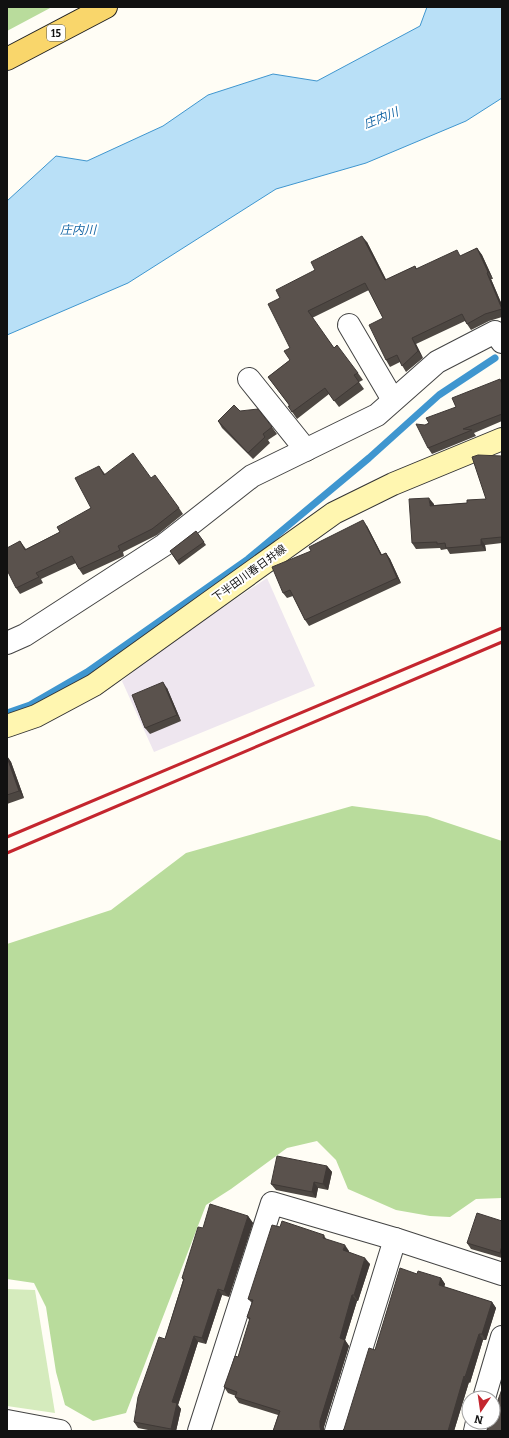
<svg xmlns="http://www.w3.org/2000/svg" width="509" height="1438" font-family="Bitter,'Noto Sans JP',serif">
  <rect width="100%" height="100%" fill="#fffdf5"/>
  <path fill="#eee6ef" d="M267,578L315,686L154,752L122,681L162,648Z"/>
  <path fill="#d5ebbd" d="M7,1289L35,1290L55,1413L7,1406Z"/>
  <g fill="#b9dc9c">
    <path d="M7,7H52L7,31Z"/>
    <path d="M352,806L427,816L502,841V1198L476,1199L450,1217L430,1216L396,1210L348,1189L336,1160L317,1141L287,1148L231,1189L206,1205L126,1413L93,1421L65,1405L56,1372L46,1307L34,1283L7,1279V944L111,910L186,853Z"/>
  </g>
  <path fill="#b9e0f7" stroke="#3f96cf" d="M427,7H502V98L466,121L366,163L276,189L128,283L7,335V201L56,156L87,161L163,126L208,95L273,74L317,81L420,26Z"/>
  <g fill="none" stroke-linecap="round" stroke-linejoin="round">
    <path stroke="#3f96cf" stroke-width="7" d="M7,713L30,705L87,672L248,559L369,458L439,395L495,358"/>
    <defs>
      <g id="minor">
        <path d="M349,325L393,400"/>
        <path d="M249,379L306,450"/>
        <path d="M7,643L25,635L164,545L252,476L377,415L437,362L495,332L502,342"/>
        <path d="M484,1398L502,1337"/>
        <path d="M7,1421L60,1431"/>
        <path d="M199,1431L272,1203L395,1239L502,1274"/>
        <path d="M336,1431L395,1239"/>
        <path d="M475,1431L477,1422"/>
      </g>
      <path id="secondary" d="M7,726L36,716L94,685L334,513L393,484L502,439"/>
      <path id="primary" d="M7,59L106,7"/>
    </defs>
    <use href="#minor" stroke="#444" stroke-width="24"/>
    <use href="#secondary" stroke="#333" stroke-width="24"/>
    <use href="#primary" stroke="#222" stroke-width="24"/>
    <use href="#minor" stroke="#fff" stroke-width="22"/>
    <use href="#secondary" stroke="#fff6b0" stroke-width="22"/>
    <use href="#primary" stroke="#f9d66b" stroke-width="22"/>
    <g stroke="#c4262e" stroke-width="3">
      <path d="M7,837L502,628"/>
      <path d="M7,853L502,642"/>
    </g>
  </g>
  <g fill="#4d4742">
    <path d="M367,242L386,280L415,266L417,269L461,256L477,248L482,255L493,279H491L502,305V317L489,321L471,330L465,321L416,344L423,358L406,372L400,362L390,367L386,360L383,318L369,290L312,318L334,348L358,373L363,380L359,382L364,389L339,407L329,394L297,419L288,406H290L268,377L290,360V348L280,298L315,270Z"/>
    <path d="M502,382V421L474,433L476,436L432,454L428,448L425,425L429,423L456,407Z"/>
    <path d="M240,411L272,427L277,434L268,440L270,443L253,459L222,428L218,421Z"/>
    <path d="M502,456V543L485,545L486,551L450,554L447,549L441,550L440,548L416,549L412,543L434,504V505L467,503L486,499Z"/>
    <path d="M99,466L105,474L151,478L179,508L183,514L157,535L123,552L124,556L122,557L83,575L79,569L76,563L41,579L43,583L20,594L16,588L20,541L26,549L60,532L91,508Z"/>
    <path d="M367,526L382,555L386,553L390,559L401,583L309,626L305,620L293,596L287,598L283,593L311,551Z"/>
    <path d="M196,531L206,545L179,565L170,551Z"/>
    <path d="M167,688L181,721L150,734L145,728Z"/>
    <path d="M7,756L11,762L24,798L7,804Z"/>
    <path d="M327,1166L332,1172L328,1190L318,1188L316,1198L276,1190L271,1184Z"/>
    <path d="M248,1216L253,1223L229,1297L222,1295L206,1344L198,1342L178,1405L181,1409L176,1431H153L138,1428L134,1422L165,1339L183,1280L182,1278L203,1228Z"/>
    <path d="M502,1221V1258L471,1249L467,1243Z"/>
    <path d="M280,1227L324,1235L326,1239L349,1251V1252L370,1264L358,1301H357L345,1340L349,1346L324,1427V1431H273L278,1415L239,1403L235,1397L236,1396L228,1393L224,1387L238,1357L250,1321L247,1317L252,1303L248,1299Z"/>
    <path d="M417,1274L441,1278L445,1284L444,1287L492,1302L496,1308L486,1340H483L470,1383L469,1382L454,1431H342L344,1429L375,1350Z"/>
  </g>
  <g fill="#3f3936">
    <path d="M362,236L367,242L390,287L385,280Z"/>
    <path d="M477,248L482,255L493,279L488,272Z"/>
    <path d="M487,273L491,279L502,305V309Z"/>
    <path d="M412,338L416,344L423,358L418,351Z"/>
    <path d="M429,498L434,504V512L430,506Z"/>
    <path d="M363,520L367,526L385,561L381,555Z"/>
    <path d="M481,539L485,545L486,551L481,545Z"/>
    <path d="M386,553L390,559L401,583L397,578Z"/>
    <path d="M163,682L167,688L181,721L177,715Z"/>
    <path d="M7,756L11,762L24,798L19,791Z"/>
    <path d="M327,1166L332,1172L328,1190L323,1184Z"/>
    <path d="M314,1182L318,1188L316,1198L312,1192Z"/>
    <path d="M248,1216L253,1223L229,1297L224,1291Z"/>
    <path d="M345,1245L349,1251L348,1256L343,1250Z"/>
    <path d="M502,1246V1255L500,1253Z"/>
    <path d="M365,1258L370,1264L358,1301L354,1295Z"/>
    <path d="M441,1278L445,1284L443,1291L439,1285Z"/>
    <path d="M218,1289L222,1295L206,1344L202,1338Z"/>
    <path d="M352,1295L357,1301L345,1340L349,1346L324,1427V1431H321L320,1427V1421L340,1338Z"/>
    <path d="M492,1302L496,1308L486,1340L482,1334Z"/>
    <path d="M479,1334L483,1340L470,1383L465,1377Z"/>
    <path d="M194,1336L198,1342L178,1405L181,1409L176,1431H172L171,1429L172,1402Z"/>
    <path d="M464,1376L469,1382L454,1431H448Z"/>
  </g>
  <g fill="#5a524d" stroke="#3f3936">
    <path d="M362,236L385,280L415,266L416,269L457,250L460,256L477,248L488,272L487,273L502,309L485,314L467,324L462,314L412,338L418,351L402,366L397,355L386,360L369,325L383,318L365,283L308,311L334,348L337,345L358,373L354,375L359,382L334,401L325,388L292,412L288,406H290L268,377L290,360L284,351L290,348L268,304L280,298L276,290L315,270L311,262Z"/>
    <path d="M500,379L502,384V414L463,429L472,430L428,448L416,424L425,425L429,423L426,418L456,407L452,398Z"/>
    <path d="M234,405L240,411L258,409L272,427L263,434L265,437L248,453L218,421Z"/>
    <path d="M133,453L151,478L155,475L179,508L152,529L118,546L120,550L118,551L79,569L72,556L36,573L39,577L16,588L7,570V548L20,541L25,550L60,532L57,527L91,508L75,478L99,466L104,475Z"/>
    <path d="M478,455L502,456V537L481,539V545L446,548L445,543L437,544V542L412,543L409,499L429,498L430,506L467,503V500L486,499L472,457Z"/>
    <path d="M363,520L381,555L386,553L397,578L305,620L290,590L283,593L272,567L311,551L309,547Z"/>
    <path d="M196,531L204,542L177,561L170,551Z"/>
    <path d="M163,682L177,715L145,728L132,695Z"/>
    <path d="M7,757L19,791L7,795Z"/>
    <path d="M277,1156L327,1166L323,1184L314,1182L312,1192L271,1184Z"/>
    <path d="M210,1204L248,1216L224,1291L218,1289L202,1338L194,1336L172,1402L177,1403L171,1429L134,1422L138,1397L159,1337L165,1339L184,1279L182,1278L198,1227L203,1228Z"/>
    <path d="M477,1213L502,1221V1246L500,1253L467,1243Z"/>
    <path d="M282,1221L324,1235L323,1238L345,1245L343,1250L365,1258L354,1295H352L340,1338L345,1340L320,1421V1427L321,1431H273L280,1411L235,1397L237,1392L224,1387L235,1356L238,1357L250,1318L247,1317L253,1300L248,1299L272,1225L280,1227Z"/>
    <path d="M400,1268L417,1274L418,1271L441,1278L439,1285L492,1302L482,1334H479L465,1377L464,1376L448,1431H342L344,1429L369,1348L375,1350Z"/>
    <path d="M502,1389V1431H487L490,1422H493V1414Z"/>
  </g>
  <g text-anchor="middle" stroke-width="4" stroke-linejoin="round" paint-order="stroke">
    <rect fill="#fff" stroke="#585858" stroke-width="1" x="47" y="25" width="18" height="16" rx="3"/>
    <g font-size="10" font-weight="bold" fill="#111">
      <text x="56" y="37">15</text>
    </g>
    <g font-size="11" fill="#111" stroke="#fff">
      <text transform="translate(249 573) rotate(-36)" y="4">下半田川春日井線</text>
    </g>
    <g font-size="12" font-style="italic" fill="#1768a6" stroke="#fff">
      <text transform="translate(381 118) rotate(-22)" y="4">庄内川</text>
      <text x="78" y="234">庄内川</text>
    </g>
  </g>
  <rect width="509" height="1438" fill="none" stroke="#111111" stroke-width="16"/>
  <g transform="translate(481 1410) rotate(193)"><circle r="19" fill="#ffffff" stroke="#a0a0a0"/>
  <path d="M0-3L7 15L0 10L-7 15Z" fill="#c4262e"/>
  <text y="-6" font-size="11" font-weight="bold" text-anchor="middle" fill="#111111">N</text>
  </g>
</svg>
